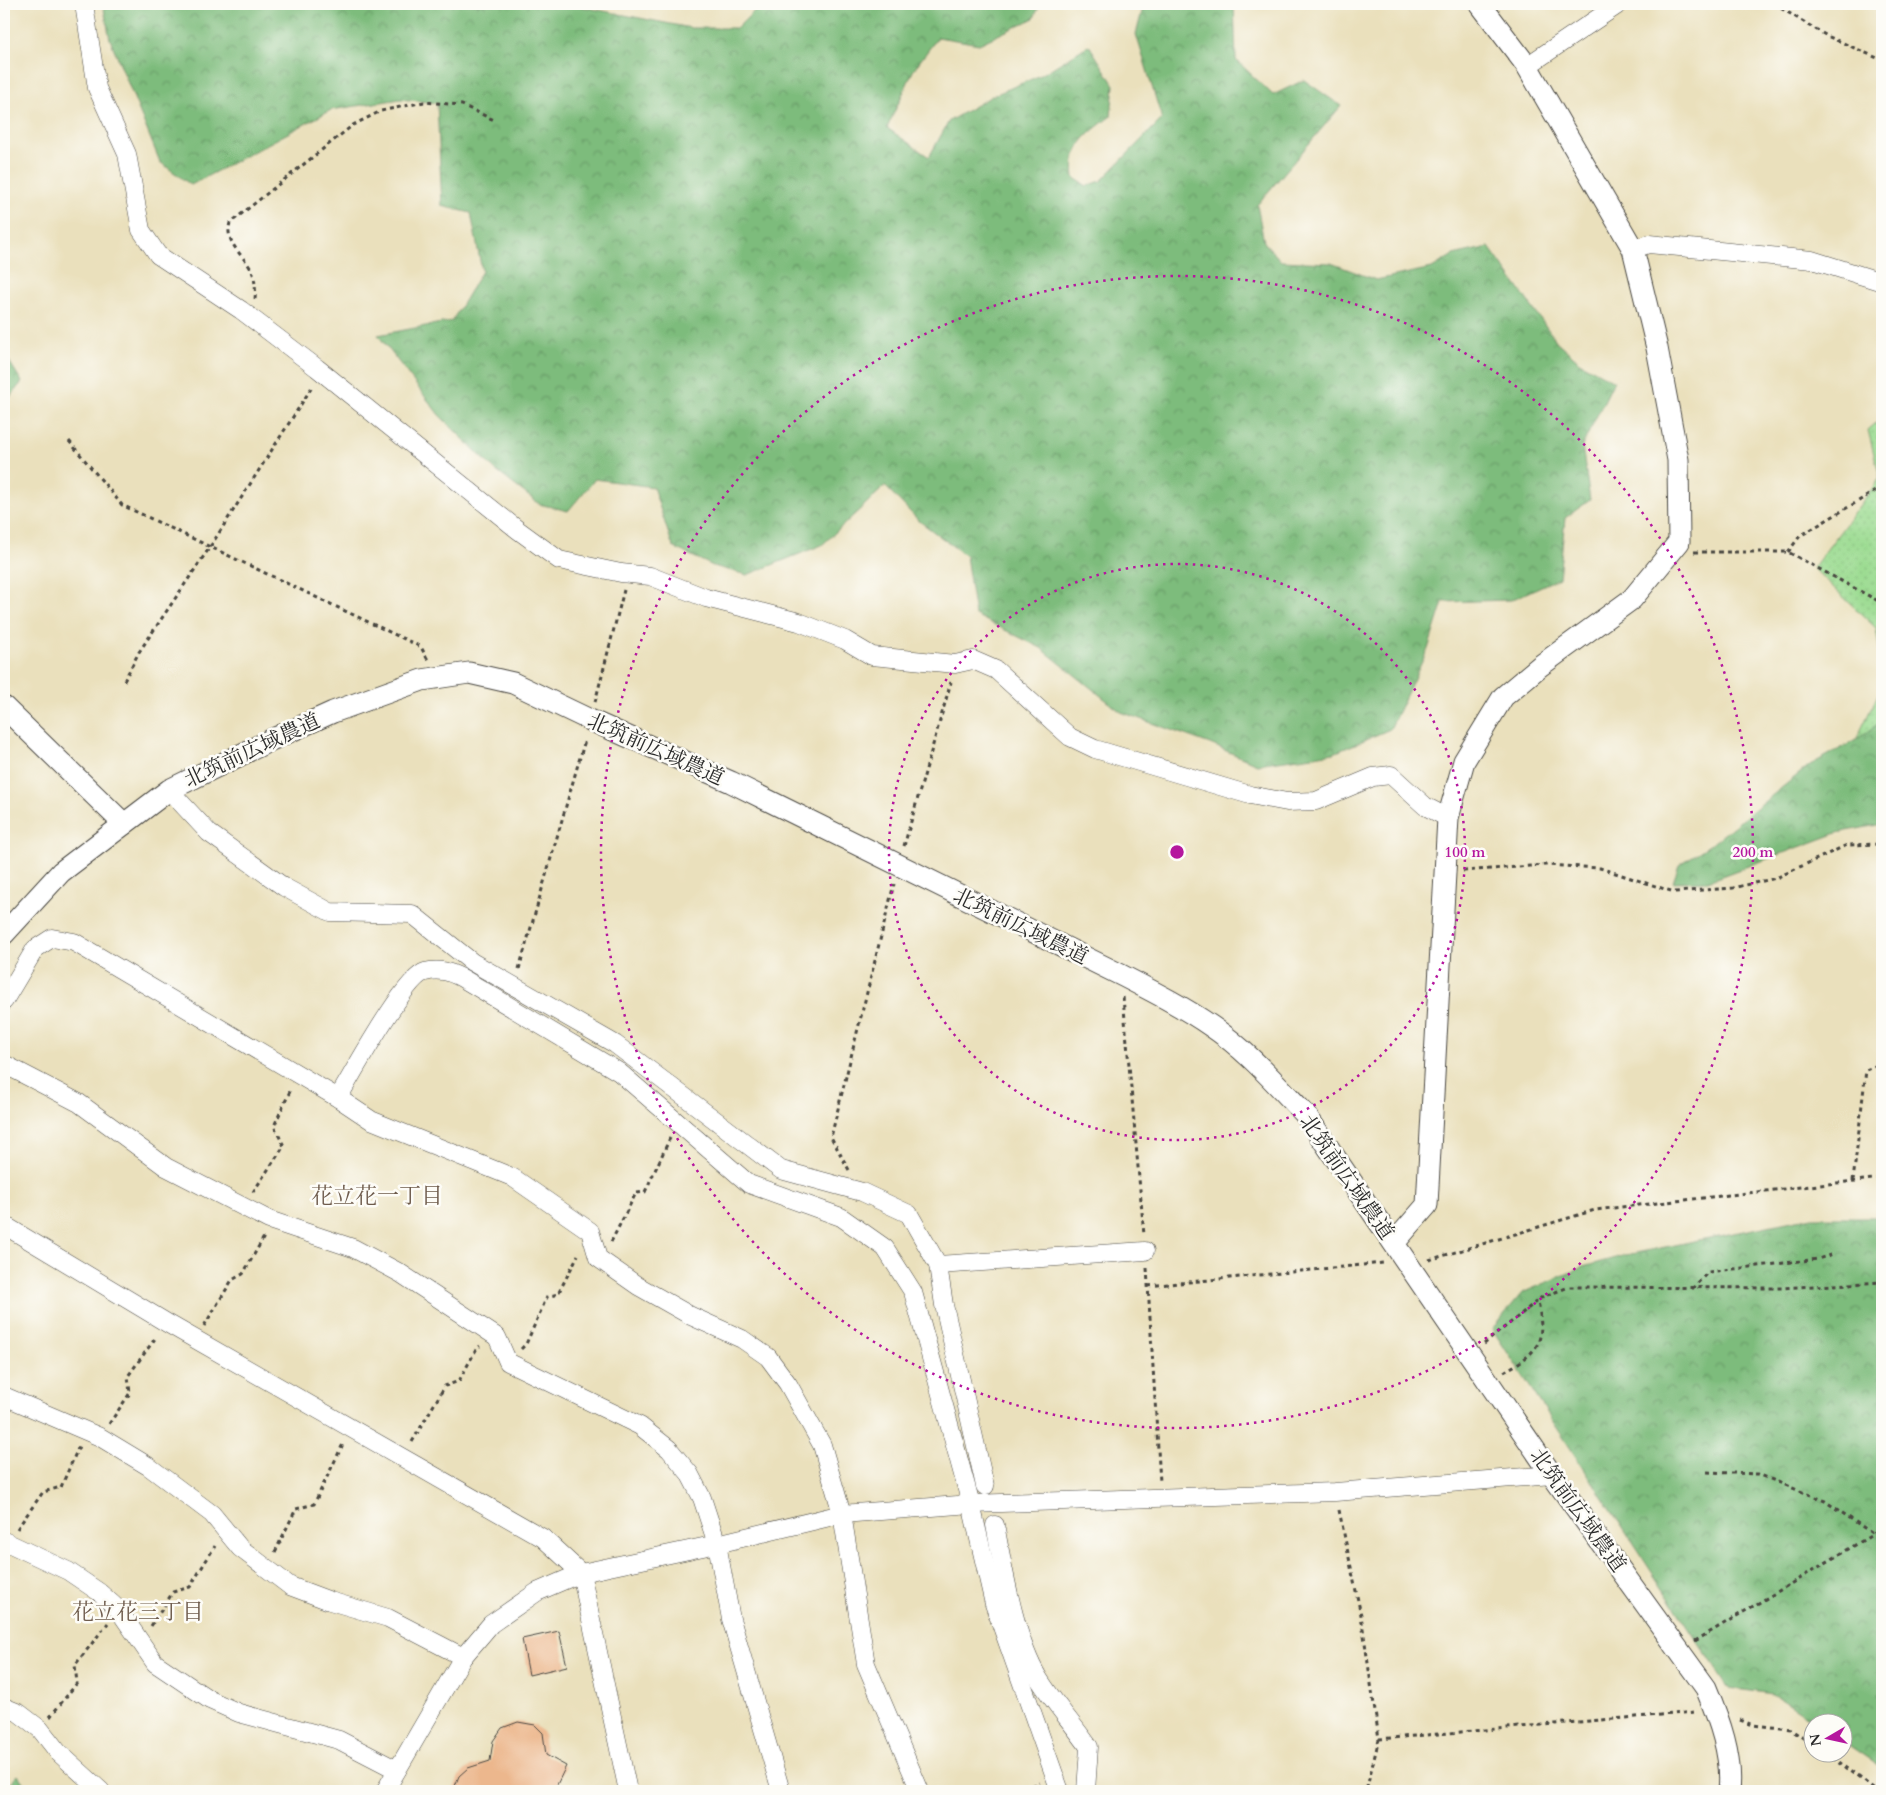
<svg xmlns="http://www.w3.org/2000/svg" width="1886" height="1795" font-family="Cardo,'Noto Serif JP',serif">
  <defs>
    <pattern id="grass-dots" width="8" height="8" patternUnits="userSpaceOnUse" patternTransform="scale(1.25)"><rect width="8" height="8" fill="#9cdc92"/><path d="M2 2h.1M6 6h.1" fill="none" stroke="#87bd7e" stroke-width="1.8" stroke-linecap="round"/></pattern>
    <pattern id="forest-crowns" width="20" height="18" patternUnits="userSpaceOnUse" patternTransform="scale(1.25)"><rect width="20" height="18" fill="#7dbc7c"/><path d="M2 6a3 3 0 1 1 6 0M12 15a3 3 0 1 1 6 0" fill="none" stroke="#679966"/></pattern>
  </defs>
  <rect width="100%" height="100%" fill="#fdfcf7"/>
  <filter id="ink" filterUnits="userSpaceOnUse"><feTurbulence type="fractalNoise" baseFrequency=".02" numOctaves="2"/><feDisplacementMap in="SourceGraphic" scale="10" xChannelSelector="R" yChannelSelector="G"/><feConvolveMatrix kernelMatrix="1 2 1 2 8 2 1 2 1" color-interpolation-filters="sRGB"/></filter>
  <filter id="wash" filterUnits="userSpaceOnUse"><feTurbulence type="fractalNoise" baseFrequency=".0096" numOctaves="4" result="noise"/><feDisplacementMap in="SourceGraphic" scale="20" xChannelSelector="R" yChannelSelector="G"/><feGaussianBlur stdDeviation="1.12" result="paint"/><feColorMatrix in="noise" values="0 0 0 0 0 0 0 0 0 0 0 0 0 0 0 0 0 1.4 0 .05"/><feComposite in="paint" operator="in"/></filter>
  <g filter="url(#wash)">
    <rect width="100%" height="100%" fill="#eae0bc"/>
    <g fill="url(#grass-dots)" stroke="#64845e">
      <path d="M1882,418V668L1876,628L1813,568L1880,478L1868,430Z"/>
      <path d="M1882,686V721L1856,740Z"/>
    </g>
    <g fill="url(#forest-crowns)" stroke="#547454">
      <path d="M103,4H293L401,7L405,4H568L691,28H737L761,4H1040L1034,18L979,44L938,37L914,69L887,128L929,157L949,121L992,96L1041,75L1089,45L1114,85L1111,116C1087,135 1070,144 1074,178L1087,186L1101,181L1162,119L1136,34L1144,4H1234L1236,60L1273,95L1304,80L1341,106L1257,205L1264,242L1281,261L1331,263L1376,280L1432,268L1453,255L1489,247L1557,342L1581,363L1614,381L1582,446L1590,500L1565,518L1559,578L1511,600L1443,602L1428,649L1390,729L1334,753L1257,764L1210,744L1121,712L1041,648L975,615L966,556L918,520L885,486L822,545L747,575L713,566L673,547L653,487L595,479L568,511L539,504L495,470L439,415L378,335L452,321L482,271L471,213L442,206L437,103L400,99L331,110L191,185L160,162L110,39Z"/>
      <path d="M4,353L22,382L4,404Z"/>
      <path d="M1882,721V824L1837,833L1708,881L1673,882L1679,865L1714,842L1810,765L1856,740Z"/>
      <path d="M1812,1217H1882V1768L1844,1742V1722H1816L1773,1694L1728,1688L1492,1329L1522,1293L1583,1267L1626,1255Z"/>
      <path d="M18,1775L29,1791H4V1790Z"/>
    </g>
    <g id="blocks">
      <g fill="#ecb78d">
        <path d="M559,1631L567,1666L529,1675L522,1639Z"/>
        <path d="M518,1722L535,1725L543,1733L546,1755L566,1766L554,1791H453L459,1776L468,1768L490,1761L493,1741L502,1728Z"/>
      </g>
    </g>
  </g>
  <g filter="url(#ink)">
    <use href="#blocks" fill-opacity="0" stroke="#484641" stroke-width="1"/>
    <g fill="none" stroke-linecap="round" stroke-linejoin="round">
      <defs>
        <g id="minor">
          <path d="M84,4L97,88L127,154L141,230L158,255L241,310L317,368L518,530L559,560L621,573L650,576L706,598L799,622L845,640L872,656L955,664L973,660L996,670L1070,737L1095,749L1250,795L1287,802L1316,801L1373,777L1391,775L1425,806L1448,818"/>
          <path d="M1527,66L1619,4"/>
          <path d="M1633,249L1649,244L1812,260L1882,282"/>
          <path d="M169,790L209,833L284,887L330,912L412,914L472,962L615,1044L781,1170L862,1192L909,1214L938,1265L944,1305L985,1486"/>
          <path d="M4,1001L35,949L52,938L74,942L338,1098L371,1120L512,1177L590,1231L598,1258L638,1286L691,1316L742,1339L768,1357L788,1384L822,1445L842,1514L866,1664L920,1791"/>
          <path d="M4,1064L79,1103L166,1167L269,1220L353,1248L400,1273L497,1337L508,1362L640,1426L669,1449L689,1473L702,1498L717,1544L731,1619L781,1791"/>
          <path d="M338,1098C352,1075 405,977 425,972C439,968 450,972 462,978L619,1072L749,1184L841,1217L885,1248L913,1292L971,1504L994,1604L1060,1791"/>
          <path d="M4,1225L167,1323L543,1538L581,1573L628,1791"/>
          <path d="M938,1265L1145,1251"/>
          <path d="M4,1396L100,1437L148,1466L212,1514L240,1548L290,1586L330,1601L388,1618L463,1657"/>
          <path d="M995,1525C1004,1571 1015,1640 1039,1679C1054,1703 1073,1724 1089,1747L1086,1791"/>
          <path d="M4,1541L68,1571L99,1592L118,1609L155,1663L210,1700L239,1713L339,1740L397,1770"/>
          <path d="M4,1707L19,1713L40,1729L58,1752L101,1791"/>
          <path d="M385,1791L463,1657L491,1624L537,1592L581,1573L717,1544L842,1514L971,1504L1335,1492L1552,1475"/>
        </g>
        <g id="tertiary">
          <path d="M4,707L124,824"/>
          <path d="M4,934L61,872L169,790L271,740L333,712L422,680L469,673L513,683L590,720L731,782L1121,975C1152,991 1182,1006 1211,1026C1247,1050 1276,1084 1306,1115L1552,1475L1706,1688C1719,1719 1733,1757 1729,1791"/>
          <path d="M1394,1243L1427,1205L1448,818L1464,761L1503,697L1540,666L1632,599L1679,542L1678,460L1657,348L1633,249L1527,66L1480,4"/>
        </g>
      </defs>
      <use href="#minor" stroke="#484641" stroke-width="19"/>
      <use href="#tertiary" stroke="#484641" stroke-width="23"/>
      <g stroke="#484641" stroke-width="3" stroke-dasharray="4 4" stroke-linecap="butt">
        <path d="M1774,4L1827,36L1882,60"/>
        <path d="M255,299C256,291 255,278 252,271C244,255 224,243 230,223L353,125L381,111L424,102L462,105L494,120"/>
        <path d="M69,441L122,505L421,647L428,660"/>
        <path d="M1694,552H1788L1882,603"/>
        <path d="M1788,552L1800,536L1882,487"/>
        <path d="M124,681L139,652L210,547L312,387"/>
        <path d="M595,702L624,590"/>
        <path d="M904,846L951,682"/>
        <path d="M1463,871L1545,865L1600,868L1674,892L1733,888L1776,878L1847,845L1882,844"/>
        <path d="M519,969L585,740"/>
        <path d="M1123,997L1144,1235"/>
        <path d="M849,1170L831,1137L894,884"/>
        <path d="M1853,1181L1866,1070L1882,1063"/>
        <path d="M253,1192L284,1146L274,1126L291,1089"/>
        <path d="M611,1242L636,1193L645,1192L670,1138"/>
        <path d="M1429,1260L1595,1210L1882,1178"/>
        <path d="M1147,1268L1160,1482"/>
        <path d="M1148,1286L1383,1263"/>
        <path d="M1692,1289L1708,1272L1818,1259L1833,1254"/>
        <path d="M204,1326L232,1280L243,1274L264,1237"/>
        <path d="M1484,1344L1542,1297L1569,1287L1782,1288L1882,1282"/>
        <path d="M521,1349L526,1344L547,1297L558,1294L578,1255"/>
        <path d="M1504,1372C1541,1350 1545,1343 1538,1301"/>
        <path d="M109,1424L130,1393L128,1376L157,1336"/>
        <path d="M412,1442L445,1386L459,1381L477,1348L480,1346"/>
        <path d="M1707,1472L1758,1474L1825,1501L1873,1534"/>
        <path d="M1339,1510L1361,1615L1379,1739L1366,1791"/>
        <path d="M17,1529L43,1492L61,1487L79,1446"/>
        <path d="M275,1552L296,1509L314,1504L343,1444"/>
        <path d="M151,1626L173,1592L190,1587L215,1546"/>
        <path d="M1695,1641L1882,1529"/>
        <path d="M50,1717L77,1683L75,1665L108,1623"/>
        <path d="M1740,1720L1753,1725L1791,1729L1814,1744"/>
        <path d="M1379,1739L1695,1712"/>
        <path d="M1826,1752L1877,1791"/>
        <path d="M696,1791L704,1789L706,1791"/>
        <path d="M753,1791L762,1790"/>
        <path d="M1017,1791L1040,1783"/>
      </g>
      <use href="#minor" stroke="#fff" stroke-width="18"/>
      <use href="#tertiary" stroke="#fff" stroke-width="21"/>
    </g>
  </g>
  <g fill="none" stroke="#b5179e" stroke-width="2.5" stroke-dasharray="2.5 5">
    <circle cx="1177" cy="852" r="288"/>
    <circle cx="1177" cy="852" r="576"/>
  </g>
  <g text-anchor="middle" stroke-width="5" stroke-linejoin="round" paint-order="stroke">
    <g font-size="21" fill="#2b2b2b" stroke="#fdfcf7">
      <text transform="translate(656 749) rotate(24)" y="7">北筑前広域農道</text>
      <text transform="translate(252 750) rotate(-25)" y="7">北筑前広域農道</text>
      <text transform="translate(1021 926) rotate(26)" y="7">北筑前広域農道</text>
      <text transform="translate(1347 1177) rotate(55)" y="7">北筑前広域農道</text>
      <text transform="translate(1578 1510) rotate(54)" y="7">北筑前広域農道</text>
    </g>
    <g font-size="22" fill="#6f5c4d" stroke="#fdfcf7">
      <text x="377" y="1203">花立花一丁目</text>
      <text x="138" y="1619">花立花三丁目</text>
    </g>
  </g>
  <circle cx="1177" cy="852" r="8" fill="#b5179e" stroke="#fdfcf7" stroke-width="2.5"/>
  <g font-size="15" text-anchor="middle" font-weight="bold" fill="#b5179e" stroke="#fdfcf7" stroke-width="5" stroke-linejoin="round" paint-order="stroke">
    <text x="1465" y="857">100 m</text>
    <text x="1753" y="857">200 m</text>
  </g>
  <rect width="1886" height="1795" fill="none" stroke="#fdfcf7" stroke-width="20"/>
  <g transform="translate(1828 1738) rotate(261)"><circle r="24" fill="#fdfcf7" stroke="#a9a8a5"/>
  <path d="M0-4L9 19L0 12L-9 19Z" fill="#b5179e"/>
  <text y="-8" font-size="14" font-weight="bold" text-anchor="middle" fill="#2b2b2b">N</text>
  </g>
</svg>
